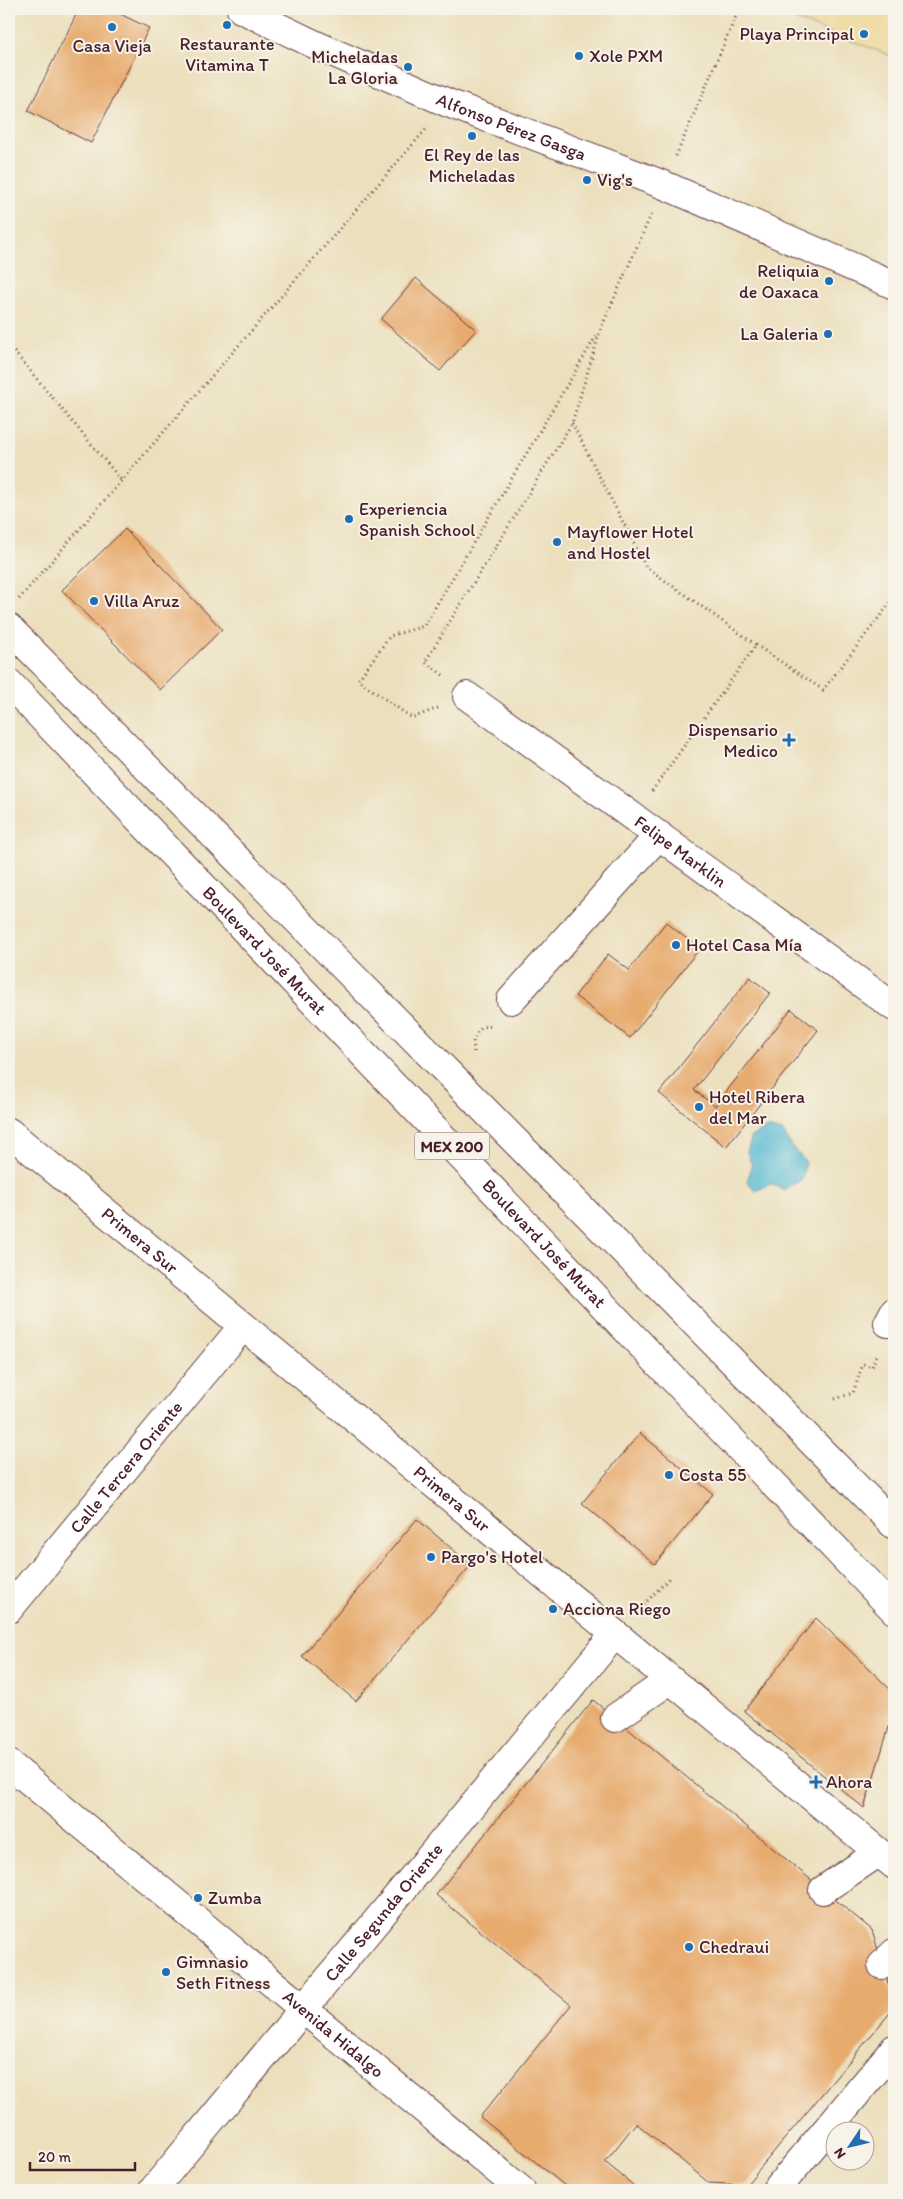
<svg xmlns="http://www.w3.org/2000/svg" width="903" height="2199" font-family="Itim,sans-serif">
  <rect width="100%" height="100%" fill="#f7f3e8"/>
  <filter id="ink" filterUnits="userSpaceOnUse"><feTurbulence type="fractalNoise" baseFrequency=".02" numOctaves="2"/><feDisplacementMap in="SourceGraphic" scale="10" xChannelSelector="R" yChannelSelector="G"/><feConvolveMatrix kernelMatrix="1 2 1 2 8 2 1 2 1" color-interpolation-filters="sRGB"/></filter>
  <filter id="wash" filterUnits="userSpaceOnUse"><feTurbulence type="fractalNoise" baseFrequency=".0096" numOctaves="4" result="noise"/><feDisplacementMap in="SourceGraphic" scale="20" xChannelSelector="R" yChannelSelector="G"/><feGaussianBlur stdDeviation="1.12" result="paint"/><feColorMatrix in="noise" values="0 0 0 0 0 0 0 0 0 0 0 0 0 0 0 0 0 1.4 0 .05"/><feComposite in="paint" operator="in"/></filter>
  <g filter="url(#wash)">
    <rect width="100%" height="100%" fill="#ebdfbc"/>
    <path fill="#eeda9e" stroke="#9c7c64" d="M772,9H894V57L772,11Z"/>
    <path fill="#54b9d3" stroke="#4f6c7f" d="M767,1128L783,1132L792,1147L806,1162L802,1179L786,1190L770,1184L756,1191L747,1181L752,1166L747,1152L752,1136Z"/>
    <g id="blocks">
      <g fill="#e7ab6e">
        <path d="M79,9H110L149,28L91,143L28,111Z"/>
        <path d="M416,278L476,330L440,371L381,319Z"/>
        <path d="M125,529L222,629L160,690L62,590Z"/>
        <path d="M666,922L699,949L630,1038L575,996L608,954L629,970Z"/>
        <path d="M750,977L770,993L694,1090L715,1106L791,1009L818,1030L726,1147L659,1093Z"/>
        <path d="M640,1433L713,1494L655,1564L582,1503Z"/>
        <path d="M417,1519L471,1565L356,1701L302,1656Z"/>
        <path d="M816,1618L894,1693V1711L864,1808L744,1711Z"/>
        <path d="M593,1700L872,1930L894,2003V2008L746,2185L709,2183L636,2123L605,2162L639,2190H570L480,2117L571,2005L436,1895Z"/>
      </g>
    </g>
  </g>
  <g filter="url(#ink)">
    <use href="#blocks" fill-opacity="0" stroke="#623c41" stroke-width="1"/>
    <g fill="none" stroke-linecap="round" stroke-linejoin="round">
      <defs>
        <g id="minor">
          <path id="s1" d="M241,9L316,45L448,103L664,185L894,285"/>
          <path id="s2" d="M467,696L894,1007"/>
          <path d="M511,1000L659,835"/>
          <path id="s3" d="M9,1132L894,1865"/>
          <path d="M888,1323L894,1312"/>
          <path id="s4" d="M9,1609L243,1326"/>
          <path d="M615,1718L670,1680"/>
          <path id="s5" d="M9,1764L521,2190"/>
          <path d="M823,1890L878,1853"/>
          <path d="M882,1965L894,1953"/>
          <path id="s6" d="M153,2190L615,1634"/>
          <path d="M776,2190L894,2049"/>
        </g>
        <g id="highway">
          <path d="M9,628L894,1525"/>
          <path id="s7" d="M9,683L894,1610"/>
        </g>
      </defs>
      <use href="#minor" stroke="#623c41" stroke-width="30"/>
      <use href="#highway" stroke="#623c41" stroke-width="30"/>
      <g stroke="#623c41" stroke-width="3" stroke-dasharray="1 4" stroke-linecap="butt">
        <path d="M676,156L739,9"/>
        <path d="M11,348L122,481"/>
        <path d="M572,423L646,567L756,645L652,791"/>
        <path d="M19,599L427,128"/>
        <path d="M756,645L823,690L894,598"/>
        <path d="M443,675L425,662L572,423L601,328L651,215"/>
        <path d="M438,708L412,718L358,680L390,636L424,626L598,333"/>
        <path d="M474,1052L473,1039L482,1027L493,1026"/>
        <path d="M835,1399L853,1393L863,1364L872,1367L877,1352"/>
        <path d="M637,1612L671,1576"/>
      </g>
      <use href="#minor" stroke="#fff" stroke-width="28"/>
      <use href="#highway" stroke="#fff" stroke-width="28"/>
    </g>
  </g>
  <g fill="#1f6fb2" stroke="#f7f3e8" stroke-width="2">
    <circle cx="227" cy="25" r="5"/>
    <circle cx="112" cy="27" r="5"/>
    <circle cx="864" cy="34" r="5"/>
    <circle cx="579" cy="56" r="5"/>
    <circle cx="408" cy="67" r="5"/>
    <circle cx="472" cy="136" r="5"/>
    <circle cx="587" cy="180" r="5"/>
    <circle cx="829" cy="281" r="5"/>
    <circle cx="828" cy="334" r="5"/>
    <circle cx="349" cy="519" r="5"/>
    <circle cx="557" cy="542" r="5"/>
    <circle cx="94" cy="601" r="5"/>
    <path d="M786.5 732.5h5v5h5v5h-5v5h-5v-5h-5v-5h5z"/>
    <circle cx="676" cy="945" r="5"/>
    <circle cx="699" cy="1107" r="5"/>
    <circle cx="669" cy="1475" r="5"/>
    <circle cx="431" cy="1557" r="5"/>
    <circle cx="553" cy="1609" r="5"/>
    <path d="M813.5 1774.5h5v5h5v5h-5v5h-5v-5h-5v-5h5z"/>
    <circle cx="198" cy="1898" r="5"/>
    <circle cx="689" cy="1947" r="5"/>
    <circle cx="166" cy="1972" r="5"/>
  </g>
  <g text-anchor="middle" stroke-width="4" stroke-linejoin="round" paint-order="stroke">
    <rect fill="#f7f3e8" stroke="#7e5f64" stroke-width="1" x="414.5" y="1132.5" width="75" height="27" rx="4"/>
    <g font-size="16" font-weight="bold" fill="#4a1f2b">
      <text x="452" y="1152">MEX 200</text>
    </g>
    <g font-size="18" fill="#4a1f2b" stroke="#f7f3e8" text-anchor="start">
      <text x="854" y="40" text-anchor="end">Playa Principal</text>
      <text x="227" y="50" text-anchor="middle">Restaurante<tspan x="227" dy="21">Vitamina T</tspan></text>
      <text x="112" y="52" text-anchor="middle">Casa Vieja</text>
      <text x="589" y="62">Xole PXM</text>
      <text x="398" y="63" text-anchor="end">Micheladas<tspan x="398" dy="21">La Gloria</tspan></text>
      <text x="472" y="161" text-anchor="middle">El Rey de las<tspan x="472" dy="21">Micheladas</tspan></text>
      <text x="597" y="186">Vig's</text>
      <text x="819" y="277" text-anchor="end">Reliquia<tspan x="819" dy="21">de Oaxaca</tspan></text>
      <text x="818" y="340" text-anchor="end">La Galeria</text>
      <text x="359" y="515">Experiencia<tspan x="359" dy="21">Spanish School</tspan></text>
      <text x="567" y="538">Mayflower Hotel<tspan x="567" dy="21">and Hostel</tspan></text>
      <text x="104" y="607">Villa Aruz</text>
      <text x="778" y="736" text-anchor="end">Dispensario<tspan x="778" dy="21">Medico</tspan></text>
      <text x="686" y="951">Hotel Casa Mía</text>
      <text x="709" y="1103">Hotel Ribera<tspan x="709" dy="21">del Mar</tspan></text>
      <text x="679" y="1481">Costa 55</text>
      <text x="441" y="1563">Pargo's Hotel</text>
      <text x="563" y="1615">Acciona Riego</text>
      <text x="826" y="1788">Ahora</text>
      <text x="208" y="1904">Zumba</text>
      <text x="699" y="1953">Chedraui</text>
      <text x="176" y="1968">Gimnasio<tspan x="176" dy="21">Seth Fitness</tspan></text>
    </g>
    <g font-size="18" fill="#4a1f2b" stroke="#f7f3e8">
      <text dy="6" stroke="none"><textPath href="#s1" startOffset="295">Alfonso Pérez Gasga</textPath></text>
      <text dy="6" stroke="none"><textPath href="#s2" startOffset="264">Felipe Marklin</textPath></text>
      <text dy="6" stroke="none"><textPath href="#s7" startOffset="370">Boulevard José Murat</textPath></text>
      <text dy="6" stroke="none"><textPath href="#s3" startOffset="170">Primera Sur</textPath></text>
      <text dy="6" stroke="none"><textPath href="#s7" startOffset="775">Boulevard José Murat</textPath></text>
      <text dy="6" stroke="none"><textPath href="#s4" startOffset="184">Calle Tercera Oriente</textPath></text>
      <text dy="6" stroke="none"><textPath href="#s3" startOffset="575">Primera Sur</textPath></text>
      <text dy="6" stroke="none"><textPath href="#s6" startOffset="361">Calle Segunda Oriente</textPath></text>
      <text dy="6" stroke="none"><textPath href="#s5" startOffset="422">Avenida Hidalgo</textPath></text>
    </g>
  </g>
  <rect width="903" height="2199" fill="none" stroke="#f7f3e8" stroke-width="30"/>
  <g transform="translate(850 2146) rotate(235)"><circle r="24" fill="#f7f3e8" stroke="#b29e9c"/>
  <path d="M0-4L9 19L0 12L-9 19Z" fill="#1f6fb2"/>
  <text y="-8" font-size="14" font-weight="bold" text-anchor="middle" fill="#4a1f2b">N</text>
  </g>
  <path d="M30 2162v8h105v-8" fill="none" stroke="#4a1f2b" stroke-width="2.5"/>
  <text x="38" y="2162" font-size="15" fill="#4a1f2b" stroke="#f7f3e8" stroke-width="4" paint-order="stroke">20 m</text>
</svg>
